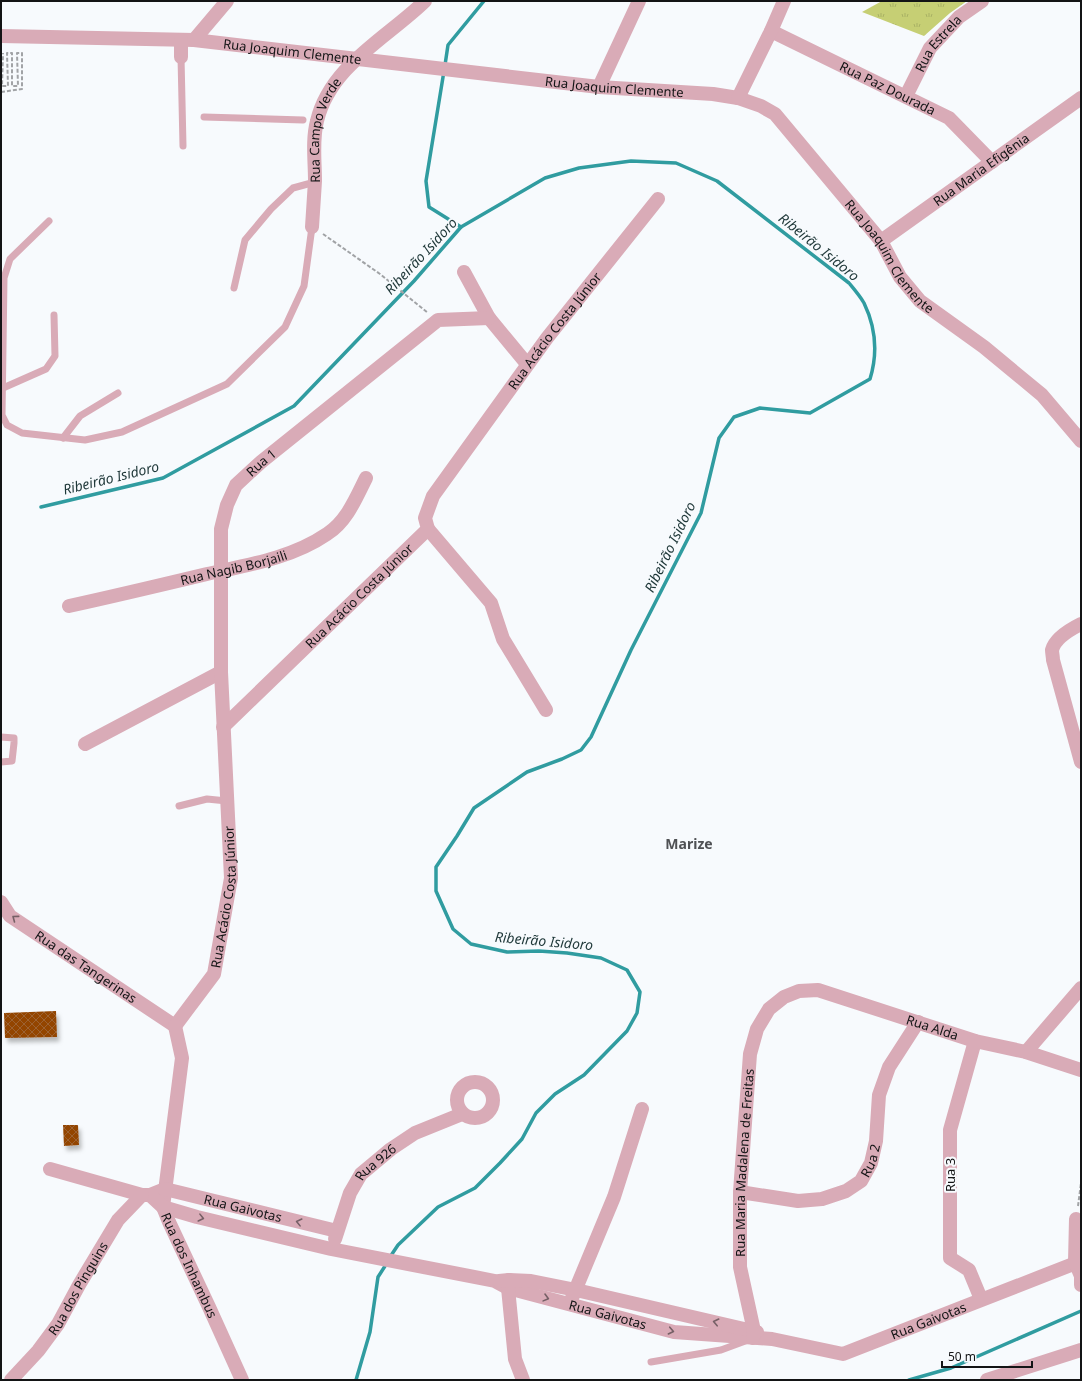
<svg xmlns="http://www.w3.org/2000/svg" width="1082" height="1381" font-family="'Noto Sans',sans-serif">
  <defs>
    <pattern id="grass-tufts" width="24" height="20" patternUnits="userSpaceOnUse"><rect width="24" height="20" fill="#c6cf74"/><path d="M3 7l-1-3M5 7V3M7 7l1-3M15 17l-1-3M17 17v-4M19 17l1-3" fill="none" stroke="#a9b164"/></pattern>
    <pattern id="building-cross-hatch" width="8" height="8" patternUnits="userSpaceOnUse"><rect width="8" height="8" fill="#934504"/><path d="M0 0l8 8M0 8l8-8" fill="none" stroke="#9c6231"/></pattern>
    <filter id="shadow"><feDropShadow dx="2.5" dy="4.5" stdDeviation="2" flood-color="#0004"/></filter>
  </defs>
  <rect width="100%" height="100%" fill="#f7fafd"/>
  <path fill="url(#grass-tufts)" d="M882,1H967L950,13L924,36L862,12Z"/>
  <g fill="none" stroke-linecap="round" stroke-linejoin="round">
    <g stroke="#309ca0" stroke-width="3.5">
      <path d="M445,65L448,45L484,1"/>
      <path d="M444,71L426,181L429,207L461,227"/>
      <path d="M41,507L163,478L294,406L414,281L461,227L545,178L579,168L631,161L676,163L717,181L849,283C854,289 860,296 864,303C876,328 878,353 870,379L810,413L760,408L734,417L719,438L701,513L631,650L591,737L581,750L562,759L527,772L474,808L457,836L436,867V891L453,929L471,944L507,952L539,951L567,953L601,958L627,970L640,992L637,1013L627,1031L584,1075L555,1094L536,1113L522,1139L500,1163L475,1188L438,1207L398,1245L390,1257"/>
      <path d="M356,1380L370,1332L378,1277L387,1263"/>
      <path d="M909,1380L951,1368L1081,1311"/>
    </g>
  </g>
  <g fill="url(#building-cross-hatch)" filter="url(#shadow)">
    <path d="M56,1011L57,1037L5,1038L4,1013Z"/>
    <path d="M63,1125H78L79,1145L64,1146Z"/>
  </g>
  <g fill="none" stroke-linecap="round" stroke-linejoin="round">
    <g stroke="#a1a3a6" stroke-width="2" stroke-dasharray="4 2" stroke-linecap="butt">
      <path d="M1,92L22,89V53H17L18,86H12V53H7L8,86H2L3,53"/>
      <path d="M323,234L380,274L428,313"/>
      <path d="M1078,1206L1081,1183"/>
    </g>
    <g stroke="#d9abb7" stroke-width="7">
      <path d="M181,57L183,146"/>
      <path d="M204,117L303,120"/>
      <path d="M49,221L10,259L4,278L2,415L7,425L22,433L85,440L122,432L227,384L285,327L304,286L312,227"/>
      <path d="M234,288L245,240L271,209L293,188L315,182"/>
      <path d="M3,388L46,369L55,356L54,315"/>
      <path d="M63,438L80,416L118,393"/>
      <path d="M1,737L14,738V743L12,761L1,762"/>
      <path d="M179,806L207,799L227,801"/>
      <path d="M651,1362L721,1350L748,1340"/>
    </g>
    <g stroke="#d9abb7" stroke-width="14">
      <path id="s1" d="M771,31L949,118L992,162"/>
      <path id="s2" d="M1,36L194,40L599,87L713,94L738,98L761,106L775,114L881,241L900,277L920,301L984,347L1042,395L1081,441"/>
      <path d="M181,40V57"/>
      <path d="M194,40L227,1"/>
      <path d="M599,87L639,1"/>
      <path id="s3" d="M906,96L930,48L959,17L982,1"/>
      <path d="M738,98L771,31L784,1"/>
      <path id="s4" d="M312,227C313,212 314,196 315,181C315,161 312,140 317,121C330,66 387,38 425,1"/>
      <path id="s5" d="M881,241L1081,98"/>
      <path d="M464,272L489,318L527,364"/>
      <path d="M428,529L491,603L503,639L546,710"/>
      <path id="s6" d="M69,606C115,596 161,585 207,574C248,565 292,558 327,534C347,521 356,498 366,478"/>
      <path d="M1081,624C1071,629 1055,638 1052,650C1052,653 1053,657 1053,660L1081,762"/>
      <path id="s7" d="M223,727L428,529L425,518L433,496L547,338L658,199"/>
      <path d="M85,744L221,672"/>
      <path id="s8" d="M1,902L10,916L175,1026"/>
      <path id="s9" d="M175,1026L214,974L231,878L221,672V529L227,505L236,485L261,462L438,320L489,318"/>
      <path id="s10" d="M175,1026L182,1058L163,1207L169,1222L209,1307L242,1380"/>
      <path d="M975,1041L950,1130V1258L969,1270L981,1299"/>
      <path d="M1026,1052L1081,988"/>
      <circle cx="475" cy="1100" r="18"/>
      <path id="s11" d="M50,1169L142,1195H150L165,1189L337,1231"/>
      <path id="s12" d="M740,1192L798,1201L822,1199L846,1191L861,1181L871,1163L876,1141L879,1095L889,1067L918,1022"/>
      <path id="s13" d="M150,1195L163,1207L197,1217L331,1249L495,1281L508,1288L674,1332L772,1339L843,1354L1081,1261"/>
      <path d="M1076,1219L1075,1262L1081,1276V1285"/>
      <path id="s14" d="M335,1239L350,1193L361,1174L391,1149L415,1133L462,1114"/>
      <path d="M509,1280L508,1288L515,1359L523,1380"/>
      <path d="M499,1281L509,1280L531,1281L576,1290L757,1332"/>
      <path d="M572,1298L614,1197L642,1109"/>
      <path id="s15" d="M753,1338L754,1331L740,1267V1192L750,1054L757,1029L769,1009L784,997L799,991L818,990L975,1041L1026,1052L1081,1070"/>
      <path id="s16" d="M11,1380L38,1351L58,1324L79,1285L118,1220L142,1195"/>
      <path d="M987,1380L1081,1350"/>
    </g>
  </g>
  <defs><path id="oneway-chevron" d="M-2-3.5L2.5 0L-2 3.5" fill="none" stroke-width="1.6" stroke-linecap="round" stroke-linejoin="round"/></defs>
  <g stroke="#766066">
    <use href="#oneway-chevron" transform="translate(15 918) rotate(-143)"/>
    <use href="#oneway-chevron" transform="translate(201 1218) rotate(14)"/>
    <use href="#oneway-chevron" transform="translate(299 1222) rotate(-166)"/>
    <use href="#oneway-chevron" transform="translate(546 1298) rotate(15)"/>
    <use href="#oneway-chevron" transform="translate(716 1322) rotate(-167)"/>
    <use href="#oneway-chevron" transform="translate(671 1331) rotate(12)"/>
  </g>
  <g text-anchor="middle" stroke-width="4" stroke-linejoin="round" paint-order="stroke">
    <g font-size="13" fill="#131415" stroke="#f7fafd">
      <text dy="5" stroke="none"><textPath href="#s3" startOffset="62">Rua Estrela</textPath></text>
      <text dy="5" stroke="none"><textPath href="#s2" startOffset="292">Rua Joaquim Clemente</textPath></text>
      <text dy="5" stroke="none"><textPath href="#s2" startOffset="616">Rua Joaquim Clemente</textPath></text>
      <text dy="5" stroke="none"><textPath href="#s1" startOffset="130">Rua Paz Dourada</textPath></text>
      <text dy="5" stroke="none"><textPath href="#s4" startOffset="99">Rua Campo Verde</textPath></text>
      <text dy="5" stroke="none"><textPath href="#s5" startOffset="123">Rua Maria Efigênia</textPath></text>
      <text dy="5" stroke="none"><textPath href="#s2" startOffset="964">Rua Joaquim Clemente</textPath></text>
      <text dy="5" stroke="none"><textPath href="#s7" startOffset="525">Rua Acácio Costa Júnior</textPath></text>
      <text dy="5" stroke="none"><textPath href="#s9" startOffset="592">Rua 1</textPath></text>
      <text dy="5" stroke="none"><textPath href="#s6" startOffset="169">Rua Nagib Borjaili</textPath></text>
      <text dy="5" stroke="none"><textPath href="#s7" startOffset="189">Rua Acácio Costa Júnior</textPath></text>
      <text dy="5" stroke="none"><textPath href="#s9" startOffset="143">Rua Acácio Costa Júnior</textPath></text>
      <text dy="5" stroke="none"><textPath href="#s8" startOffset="108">Rua das Tangerinas</textPath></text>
      <text dy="5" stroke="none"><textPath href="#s15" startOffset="510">Rua Alda</textPath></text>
      <text dy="5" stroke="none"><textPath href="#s12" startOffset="149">Rua 2</textPath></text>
      <text dy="5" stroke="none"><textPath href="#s15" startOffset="177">Rua Maria Madalena de Freitas</textPath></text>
      <text dy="5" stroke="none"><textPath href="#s14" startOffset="89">Rua 926</textPath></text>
      <text transform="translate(950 1175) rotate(-90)" y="5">Rua 3</text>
      <text dy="5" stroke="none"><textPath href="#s11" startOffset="200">Rua Gaivotas</textPath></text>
      <text dy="5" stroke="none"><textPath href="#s10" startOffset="247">Rua dos Inhambus</textPath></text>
      <text dy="5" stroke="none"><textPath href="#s16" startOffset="114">Rua dos Pinguins</textPath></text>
      <text dy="5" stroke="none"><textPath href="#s13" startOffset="476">Rua Gaivotas</textPath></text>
      <text dy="5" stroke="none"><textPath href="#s13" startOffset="807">Rua Gaivotas</textPath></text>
    </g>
    <g font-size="14" font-style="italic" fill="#1e3738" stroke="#f7fafd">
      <text transform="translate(819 247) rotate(39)" y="5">Ribeirão Isidoro</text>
      <text transform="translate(421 256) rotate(-47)" y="5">Ribeirão Isidoro</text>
      <text transform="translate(111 478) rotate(-14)" y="5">Ribeirão Isidoro</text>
      <text transform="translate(670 547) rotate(-64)" y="5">Ribeirão Isidoro</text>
      <text transform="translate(544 941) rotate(5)" y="5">Ribeirão Isidoro</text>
    </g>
    <g font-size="14" font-weight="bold" fill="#4f5154" stroke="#f7fafd">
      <text x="689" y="849">Marize</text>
    </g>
  </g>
  <rect width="1082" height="1381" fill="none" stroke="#131415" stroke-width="4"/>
  <path d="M942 1361v6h90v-6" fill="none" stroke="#131415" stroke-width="2"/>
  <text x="948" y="1361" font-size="12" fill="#131415" stroke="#f7fafd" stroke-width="3" paint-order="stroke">50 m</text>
</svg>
